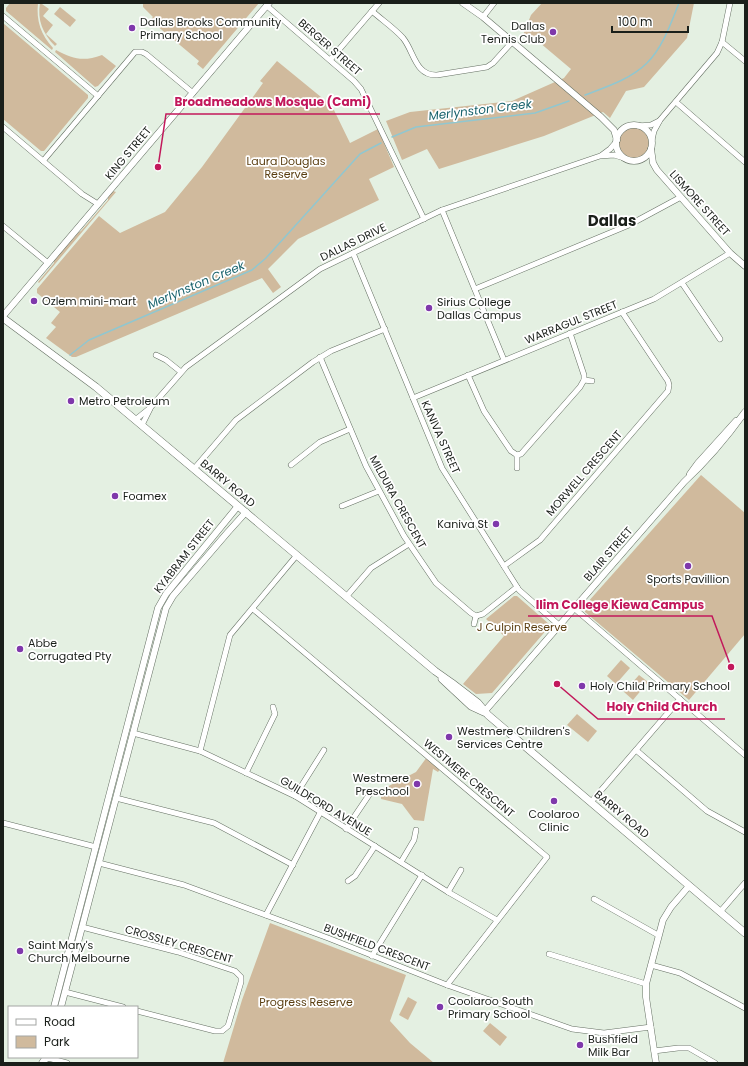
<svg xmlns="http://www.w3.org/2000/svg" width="748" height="1066" font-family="Poppins,sans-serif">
  <rect width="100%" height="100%" fill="#e4f0e2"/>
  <g fill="#d0ba9d">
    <path d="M10,3H38C36,21 41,35 53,48L52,50L6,11V8Z"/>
    <path d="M40,3H43L42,4L49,9L43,16L53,25L46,34L57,44L55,46C43,34 37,20 40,3Z"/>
    <path d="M143,3H259L203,69L197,64L199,61L150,20L153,17L143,7Z"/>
    <path d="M542,3H694L687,38L644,87L626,91L610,118L603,112L544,136L439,169L427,149L402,160L386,121L410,112L512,101L564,78L571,69L533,37L523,35L531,15Z"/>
    <path d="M60,7L76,20L70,27L54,14Z"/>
    <path d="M3,23L88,95V98L44,151H41L3,119Z"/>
    <path d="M56,50C73,59 83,62 102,55L116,66L98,86L95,87L55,52Z"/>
    <path d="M277,61L332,106L350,143L378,129L394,167L369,179L379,200L298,239L268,269L281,287L273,293L262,278L76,357H72L46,338L56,327L51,323L60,312L37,293V289L99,216L120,233L165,212L202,167L263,83L260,81Z"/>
    <circle cx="634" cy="143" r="16"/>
    <path d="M113,191L116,192L39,283L38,282L54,263V260L79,232L81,231L108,200V197Z"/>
    <path d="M701,475L745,513V634L689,700L585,612V606L587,603Z"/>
    <path d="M514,596H517L549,624V627L492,693L476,694L463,684L504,636L486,619Z"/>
    <path d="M621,660L630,668L616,684L607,676Z"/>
    <path d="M639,675L648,682L633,700L624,692Z"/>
    <path d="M577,714L597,731L588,742L567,725Z"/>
    <path d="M427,757L441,768L438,772L433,769L424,821L414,820L402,804L381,799V790L416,772Z"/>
    <path d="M270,923L406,975L390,1021L410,1043L434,1063H223L242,1000Z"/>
    <path d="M408,997L417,1002L408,1020L399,1015Z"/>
    <path d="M490,1023L507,1037L500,1046L483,1031Z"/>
  </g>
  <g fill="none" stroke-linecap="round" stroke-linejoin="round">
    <g stroke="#90c7d0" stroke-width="1.5">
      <path d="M585,95C606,87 631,79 647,63C663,47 671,23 679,3"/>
      <path d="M392,137L416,127L535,113L569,101"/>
      <path d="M70,355L89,340L252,270L266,258L360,154L381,143"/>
    </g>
    <defs>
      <g id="minor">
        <path d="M267,6L354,81L361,89L424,219"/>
        <path d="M372,11C382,20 394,28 403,38C414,51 415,76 437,75L487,67L493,63L512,42"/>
        <path d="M3,16L98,96"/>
        <path d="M483,17L494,3"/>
        <path d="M722,42L745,61"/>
        <path d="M330,60L379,3"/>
        <path d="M676,102L745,162"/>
        <path d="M638,126L651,125L659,121"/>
        <path d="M3,127L82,194L98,204"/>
        <path d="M652,140L654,131L660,120L717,53L722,42L730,3"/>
        <path d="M602,155L610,149L617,141"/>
        <path d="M43,161L135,52H142L146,54L193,93"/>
        <path d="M442,210L504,360"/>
        <path d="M3,226L48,263"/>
        <path d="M353,253L442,468L519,590L560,626"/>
        <path d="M682,283L720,339"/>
        <path d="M475,289L629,225L681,197"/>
        <path d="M156,355L166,360L181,372"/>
        <path d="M320,357L366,466L404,536L436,583L471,613L476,616L483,614L517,587"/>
        <path d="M468,375L484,411L511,451L517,455L521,454L580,387L584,380V375L570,333"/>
        <path d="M584,380L592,381"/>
        <path d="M413,398L654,299L730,253"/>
        <path d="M135,420L150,408L186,367L320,269L442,210L600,156L614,155L624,158"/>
        <path d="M142,425L150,409"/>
        <path d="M291,465L320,442L350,429"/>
        <path d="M517,468V455"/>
        <path d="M194,469L236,420L313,362L331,351L385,329"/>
        <path d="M342,506L379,491"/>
        <path d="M504,566L540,540L668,391L669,385L668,381L622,312"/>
        <path d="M346,597L371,568L409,544"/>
        <path d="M253,609L547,857L447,985"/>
        <path d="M575,609L745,755"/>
        <path d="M474,624L476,616"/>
        <path d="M133,733L200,751L295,796L448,892L497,920"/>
        <path d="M636,750L707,811L745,832"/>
        <path d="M200,751L230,635L297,555"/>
        <path d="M246,773L275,714L273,707"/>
        <path d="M295,796L324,750"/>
        <path d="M116,798L214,823L293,865"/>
        <path d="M591,802L680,699"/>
        <path d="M3,823L96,847"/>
        <path d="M346,829L371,792"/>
        <path d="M401,862L414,840L416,830"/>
        <path d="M99,863L184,885L328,938L447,985L572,1029L604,1033L651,1027"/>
        <path d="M348,881L355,876L375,846"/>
        <path d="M448,892L461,870"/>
        <path d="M594,899L658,935"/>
        <path d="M720,912L745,883"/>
        <path d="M266,915L320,813"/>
        <path d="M82,927L178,952L235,971L241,977V982L228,1026L222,1031H215L137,1011"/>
        <path d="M549,954L646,984"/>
        <path d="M372,956L422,875"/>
        <path d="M651,965L680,973L745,1008"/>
        <path d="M65,992L123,1007"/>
        <path d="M654,1051L678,1048H689L715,1063"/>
        <path d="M48,1058L67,1063"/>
      </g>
      <g id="tertiary">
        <path d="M463,3L483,17L601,117L614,130L617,140"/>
        <circle cx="634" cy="143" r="18"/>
        <path d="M651,149L653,163L657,170L730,253L745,266"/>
        <path d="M3,316L269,3"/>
        <path d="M690,474L698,463L736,421"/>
        <path d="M484,712L684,482C707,461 727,437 745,412"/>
        <path d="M54,1007L158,608L166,594L238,506"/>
        <path d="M61,1007L166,608L173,596L228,532L246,512"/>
        <path d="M42,1063L44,1060L48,1058L46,1057"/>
        <path d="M656,1063L646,997V984L663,920L671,907L689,886"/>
      </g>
      <g id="secondary">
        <path d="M3,318L96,387L435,671L452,683L478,703L488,715L745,933"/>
        <path d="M442,679L471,706L484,712"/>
      </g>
    </defs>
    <use href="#minor" stroke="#657063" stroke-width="6"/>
    <use href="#tertiary" stroke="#657063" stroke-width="7"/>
    <use href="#secondary" stroke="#657063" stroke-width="8"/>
    <use href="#minor" stroke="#fff" stroke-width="5"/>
    <use href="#tertiary" stroke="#fff" stroke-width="6"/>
    <use href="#secondary" stroke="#fff" stroke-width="7"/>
  </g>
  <g fill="#7f38ab" stroke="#fff" stroke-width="1.5">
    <circle cx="132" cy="28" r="4"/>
    <circle cx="553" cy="32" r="4"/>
    <circle cx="34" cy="301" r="4"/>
    <circle cx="429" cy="308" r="4"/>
    <circle cx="71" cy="401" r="4"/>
    <circle cx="115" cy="496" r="4"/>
    <circle cx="496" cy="524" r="4"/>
    <circle cx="688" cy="566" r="4"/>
    <circle cx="20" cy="649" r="4"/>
    <circle cx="582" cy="686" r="4"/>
    <circle cx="449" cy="737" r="4"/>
    <circle cx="417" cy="784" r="4"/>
    <circle cx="554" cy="801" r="4"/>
    <circle cx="20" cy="951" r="4"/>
    <circle cx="440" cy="1007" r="4"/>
    <circle cx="580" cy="1045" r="4"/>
  </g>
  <g text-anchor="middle" stroke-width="3.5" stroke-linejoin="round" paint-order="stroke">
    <g font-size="11" fill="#1a1f1a" stroke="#fff" text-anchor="start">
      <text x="140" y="26">Dallas Brooks Community<tspan x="140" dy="13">Primary School</tspan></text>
      <text x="545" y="30" text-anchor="end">Dallas<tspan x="545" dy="13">Tennis Club</tspan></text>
      <text x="42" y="305">Ozlem mini-mart</text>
      <text x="437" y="306">Sirius College<tspan x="437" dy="13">Dallas Campus</tspan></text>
      <text x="79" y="405">Metro Petroleum</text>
      <text x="123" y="500">Foamex</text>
      <text x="488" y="528" text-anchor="end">Kaniva St</text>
      <text x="688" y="583" text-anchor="middle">Sports Pavillion</text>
      <text x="28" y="647">Abbe<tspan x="28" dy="13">Corrugated Pty</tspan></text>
      <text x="590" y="690">Holy Child Primary School</text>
      <text x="457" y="735">Westmere Children's<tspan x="457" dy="13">Services Centre</tspan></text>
      <text x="409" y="782" text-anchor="end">Westmere<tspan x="409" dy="13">Preschool</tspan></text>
      <text x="554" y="818" text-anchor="middle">Coolaroo<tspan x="554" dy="13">Clinic</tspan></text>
      <text x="28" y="949">Saint Mary's<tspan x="28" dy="13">Church Melbourne</tspan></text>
      <text x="448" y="1005">Coolaroo South<tspan x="448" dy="13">Primary School</tspan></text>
      <text x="588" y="1043">Bushfield<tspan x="588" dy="13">Milk Bar</tspan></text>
    </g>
    <g font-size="11" fill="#1a1f1a" stroke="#fff">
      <text transform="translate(330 47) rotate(41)" y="4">BERGER STREET</text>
      <text transform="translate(128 153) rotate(-50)" y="4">KING STREET</text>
      <text transform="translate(700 203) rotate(48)" y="4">LISMORE STREET</text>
      <text transform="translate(353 242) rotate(-26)" y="4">DALLAS DRIVE</text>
      <text transform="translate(571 322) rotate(-22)" y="4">WARRAGUL STREET</text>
      <text transform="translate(441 437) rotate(66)" y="4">KANIVA STREET</text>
      <text transform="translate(584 473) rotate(-49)" y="4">MORWELL CRESCENT</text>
      <text transform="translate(228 483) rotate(40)" y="4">BARRY ROAD</text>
      <text transform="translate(398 502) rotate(61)" y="4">MILDURA CRESCENT</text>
      <text transform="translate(608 554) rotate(-49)" y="4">BLAIR STREET</text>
      <text transform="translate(184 556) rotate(-52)" y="4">KYABRAM STREET</text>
      <text transform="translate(469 778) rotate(40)" y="4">WESTMERE CRESCENT</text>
      <text transform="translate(326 806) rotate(31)" y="4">GUILDFORD AVENUE</text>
      <text transform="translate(622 814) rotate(40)" y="4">BARRY ROAD</text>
      <text transform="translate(179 944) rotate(16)" y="4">CROSSLEY CRESCENT</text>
      <text transform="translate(377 947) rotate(21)" y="4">BUSHFIELD CRESCENT</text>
    </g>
    <g font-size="11" fill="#5b3f12" stroke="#fff">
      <text x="286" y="165">Laura Douglas<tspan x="286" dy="13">Reserve</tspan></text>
      <text x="522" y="631">J Culpin Reserve</text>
      <text x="306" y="1006">Progress Reserve</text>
    </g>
    <g font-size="12" font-style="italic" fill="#19636d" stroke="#fff">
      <text transform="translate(480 110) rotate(-7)" y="4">Merlynston Creek</text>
      <text transform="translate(196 285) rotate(-23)" y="4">Merlynston Creek</text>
    </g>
    <g font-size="15" font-weight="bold" fill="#1a1f1a" stroke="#fff">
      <text x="612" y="226">Dallas</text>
    </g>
  </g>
  <path fill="none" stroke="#c2185b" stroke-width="1.5" d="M158 167L166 114H380M731 667L712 616H528M557 684L598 719H725"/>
  <g fill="#c2185b" stroke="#fff" stroke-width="1.5">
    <circle cx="158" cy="167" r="4"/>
    <circle cx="731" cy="667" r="4"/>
    <circle cx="557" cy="684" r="4"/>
  </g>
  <g font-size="12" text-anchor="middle" font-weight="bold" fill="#c2185b" stroke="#fff" stroke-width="3.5" stroke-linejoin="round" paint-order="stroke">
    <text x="273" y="106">Broadmeadows Mosque (Cami)</text>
    <text x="620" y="609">Ilim College Kiewa Campus</text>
    <text x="662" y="711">Holy Child Church</text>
  </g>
  <rect width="748" height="1066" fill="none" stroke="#1a1f1a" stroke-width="8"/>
  <rect x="8" y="1006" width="130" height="52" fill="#ffffff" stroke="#a3a5a3"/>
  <rect x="16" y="1019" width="20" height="6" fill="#ffffff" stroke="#a3a5a3"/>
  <text x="44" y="1026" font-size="12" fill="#1a1f1a">Road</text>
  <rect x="16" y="1036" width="20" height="12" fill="#d0ba9d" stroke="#a3a5a3"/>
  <text x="44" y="1046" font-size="12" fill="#1a1f1a">Park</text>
  <path d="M612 26v6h76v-6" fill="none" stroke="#1a1f1a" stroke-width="2"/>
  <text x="618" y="26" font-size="12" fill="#1a1f1a" stroke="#ffffff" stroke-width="3" paint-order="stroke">100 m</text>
</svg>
